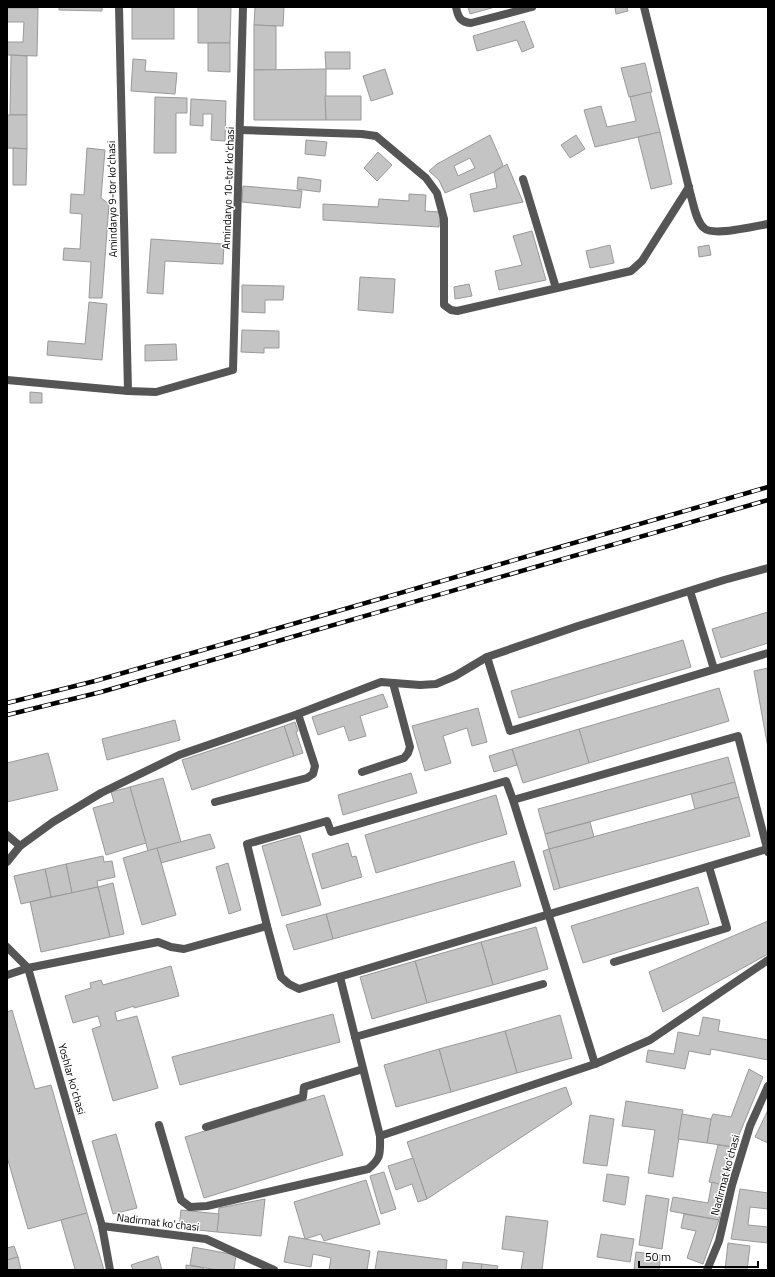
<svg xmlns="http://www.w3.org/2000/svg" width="775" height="1277" font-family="'Titillium Web',sans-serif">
  <rect width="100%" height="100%" fill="#fff"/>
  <g fill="#c4c4c4" stroke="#999" fill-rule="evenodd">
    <path d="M59,7H102V11L59,10Z"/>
    <rect x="132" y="7" width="42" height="32"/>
    <path d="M198,7H231L230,43H198Z"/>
    <path d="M255,7H284L283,26L254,25Z"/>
    <path d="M468,7H495L470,14Z"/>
    <path d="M615,7H627L628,11L616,14Z"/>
    <path d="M7,8H38L37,56L7,55V42H23L24,22H7Z"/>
    <path d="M524,21L534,47L522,52L517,40L477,51L473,36Z"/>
    <path d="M254,25L276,26V70H254Z"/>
    <path d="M208,43H230V72L208,71Z"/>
    <path d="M325,52H350V69H326Z"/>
    <path d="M11,55L27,56V115H10Z"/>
    <path d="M133,59L146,60L145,71L177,73L175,94L131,91Z"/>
    <path d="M645,63L652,92L629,97L621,68Z"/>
    <path d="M326,69V120H254V70Z"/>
    <path d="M385,69L393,94L371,101L363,76Z"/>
    <path d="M650,92L660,132L595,147L584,110L601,106L607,127L636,121L630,97Z"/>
    <path d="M325,96H361V120H326Z"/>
    <path d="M155,97L187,98V113H176V153H154Z"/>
    <path d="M191,99L226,101L225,141L211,140L212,114H203V126L190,125Z"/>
    <path d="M7,115H27V149L7,148Z"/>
    <path d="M660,132L672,184L651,189L638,137Z"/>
    <path d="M490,135L503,165L494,172L445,193L439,180L429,171L437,164ZM470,158L475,168L458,176L454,166Z"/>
    <path d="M576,135L585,149L570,158L561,145Z"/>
    <path d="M306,140L327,142L325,156L305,154Z"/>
    <path d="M13,148L27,149L26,185H13Z"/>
    <path d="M87,148L105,150L101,198L109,204L102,298H89L91,262L63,260L64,248L80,249L82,214L70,213L71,194L84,195Z"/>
    <path d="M378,152L392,165L377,181L364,168Z"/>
    <path d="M507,164L523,202L474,212L470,194L497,188L494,172Z"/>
    <path d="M298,177L321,180L320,192L297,189Z"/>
    <path d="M243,186L302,191L300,208L242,202Z"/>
    <path d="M409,194L426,195L425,211L440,212L439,227L323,220V204L378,207L379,199L409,201Z"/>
    <path d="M532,231L546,280L499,290L495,271L522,265L513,236Z"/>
    <path d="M151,239L224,244L223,264L165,261L163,294L147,293Z"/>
    <path d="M610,245L614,263L590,268L586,251Z"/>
    <path d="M709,245L711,255L699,257L698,247Z"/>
    <path d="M360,277L395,279L393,313L358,310Z"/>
    <path d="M469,284L472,296L455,299L454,287Z"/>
    <path d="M242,285L284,286L283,300H265V313L242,312Z"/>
    <path d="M89,302L107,304L102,360L47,355L48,341L85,344Z"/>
    <path d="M242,330L279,331V348H264V353L241,352Z"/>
    <path d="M176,344L177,360L145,361V345Z"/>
    <path d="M30,392L42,393V403H30Z"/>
    <path d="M768,612V643L721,658L712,629Z"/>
    <path d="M683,640L691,667L519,718L511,691Z"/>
    <path d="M768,668V748L754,671Z"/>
    <path d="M719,688L729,721L589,763L579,729Z"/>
    <path d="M383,694L388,707L360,716L366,736L349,741L344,726L318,735L312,717Z"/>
    <path d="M478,708L487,742L472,746L467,728L443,736L451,763L425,771L412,726Z"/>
    <path d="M175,720L180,740L107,760L102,739Z"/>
    <path d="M295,722L298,731L296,732L303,753L294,756L284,726Z"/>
    <path d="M284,726L294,756L192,790L182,760Z"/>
    <path d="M579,729L589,763L523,783L512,749Z"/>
    <path d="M512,749L517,765L494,772L489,756Z"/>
    <path d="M48,753L58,790L7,802V763Z"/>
    <path d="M728,757L735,782L545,834L538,809Z"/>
    <path d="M411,773L417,793L343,815L338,795Z"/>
    <path d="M163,778L181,842L148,851L130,787Z"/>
    <path d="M735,782L739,797L695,809L691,794Z"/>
    <path d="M130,787L146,843L106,855L93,808L114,802L111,792Z"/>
    <path d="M496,795L507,834L376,873L365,835Z"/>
    <path d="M739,797L750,836L560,888L549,849Z"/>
    <path d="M590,822L594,837L549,849L545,834Z"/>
    <path d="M210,834L215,848L161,863L157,848Z"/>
    <path d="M300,835L321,905L282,916L262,846Z"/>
    <path d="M348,843L352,857L356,856L362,877L322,889L312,854Z"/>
    <path d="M157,848L176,915L142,925L123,858Z"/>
    <path d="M549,849L560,888L554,890L543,851Z"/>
    <path d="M103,856L104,862L112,861L115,877L97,881L98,887L72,893L66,864Z"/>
    <path d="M514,861L521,886L333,939L326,914Z"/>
    <path d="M228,863L241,910L229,914L216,867Z"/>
    <path d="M66,864L72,893L51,897L45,869Z"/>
    <path d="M45,869L51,897L21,904L14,876Z"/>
    <path d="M113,883L124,934L110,937L98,887Z"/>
    <path d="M98,887L110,937L41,952L30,902Z"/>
    <path d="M698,887L709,924L583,963L571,926Z"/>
    <path d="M326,914L333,939L294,950L286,925Z"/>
    <path d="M768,921V954L663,1012L649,972Z"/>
    <path d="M536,927L548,969L493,985L481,942Z"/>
    <path d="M481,942L493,985L427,1003L415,961Z"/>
    <path d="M415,961L427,1003L372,1019L360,977Z"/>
    <path d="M171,966L179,996L134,1008V1006L115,1012L117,1021L137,1016L158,1088L113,1101L92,1029L101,1026L98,1016L73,1023L65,996L91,988L90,983L101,980L103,985Z"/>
    <path d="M12,1010L35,1089L51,1085L87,1213L28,1229L7,1157V1012Z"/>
    <path d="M333,1014L340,1042L180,1085L172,1057Z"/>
    <path d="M560,1015L572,1058L517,1073L505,1031Z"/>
    <path d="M703,1017L720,1020L718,1031L768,1040V1060L711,1049L710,1055L689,1051L685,1069L646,1062L648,1050L674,1054L678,1032L699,1036Z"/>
    <path d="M505,1031L517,1073L451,1092L439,1049Z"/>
    <path d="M439,1049L451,1092L396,1107L384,1065Z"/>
    <path d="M749,1069L763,1077L734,1147L707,1143L711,1119L713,1114L731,1117Z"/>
    <path d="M566,1087L572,1104L427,1199L407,1142Z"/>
    <path d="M324,1095L343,1155L204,1198L185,1137Z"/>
    <path d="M626,1101L683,1110L673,1177L648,1173L655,1130L622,1126Z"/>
    <path d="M768,1110V1143L755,1137Z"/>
    <path d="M682,1114L711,1119L707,1143L678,1139Z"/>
    <path d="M590,1115L614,1119L607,1166L583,1163Z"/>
    <path d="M116,1134L137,1208L113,1214L92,1141Z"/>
    <path d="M718,1145L734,1147L725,1186L709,1182Z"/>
    <path d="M413,1158L427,1199L418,1202L412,1184L396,1190L388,1166Z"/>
    <path d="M384,1172L396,1209L381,1214L370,1176Z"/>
    <path d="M607,1174L629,1177L625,1205L603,1201Z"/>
    <path d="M366,1180L380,1224L324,1241L321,1234L305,1239L294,1202Z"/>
    <path d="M712,1182L725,1186L719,1220L670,1211L673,1197L708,1203Z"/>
    <path d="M740,1189L768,1193V1209L750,1207L748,1225L768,1227V1243L731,1239Z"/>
    <path d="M646,1195L669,1199L662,1249L639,1245Z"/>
    <path d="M265,1199L261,1236L217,1232L219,1208Z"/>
    <path d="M181,1210L219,1214L217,1232L179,1228Z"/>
    <path d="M87,1213L104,1270H71L75,1269L61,1220Z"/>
    <path d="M684,1214L719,1220L703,1264L687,1258L696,1231L681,1228Z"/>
    <path d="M506,1216L548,1221L542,1270H521L524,1252L502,1249Z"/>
    <path d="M601,1234L634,1239L630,1262L597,1257Z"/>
    <path d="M289,1236L370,1251L367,1270H329L331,1258L313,1254L311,1267L284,1262Z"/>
    <path d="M728,1243L750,1246L747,1270H725Z"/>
    <path d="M14,1246L18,1257L7,1260V1248Z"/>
    <path d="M193,1247L236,1255L234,1270H216L190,1265Z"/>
    <path d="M378,1251L447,1260L446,1270H375Z"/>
    <path d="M636,1252L661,1255L659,1270H634Z"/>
    <path d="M158,1256L162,1270H133L131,1265Z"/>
    <path d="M18,1257L21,1270H7V1260Z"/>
    <path d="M463,1262L482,1264L481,1270H462Z"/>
    <path d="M482,1264L498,1266L497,1270H481Z"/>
    <path d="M186,1265L204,1268L203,1270H186Z"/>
  </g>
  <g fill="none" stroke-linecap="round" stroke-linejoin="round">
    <g stroke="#555" stroke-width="8">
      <path d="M456,7C458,17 460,22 471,23L532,7"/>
      <path d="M241,130L362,134L376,136L426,178L437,193L444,219V305L451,310L457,311L631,271L642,261L689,187"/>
      <path d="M523,179L556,288"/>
      <path d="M691,196C694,206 696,221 704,228C713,237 755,226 768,224"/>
      <path d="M690,591L714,669"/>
      <path d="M487,657L510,731L768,653"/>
      <path d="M362,772L404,758L408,753L410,747L393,683"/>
      <path d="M513,800L595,1064"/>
      <path d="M215,802L307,778L313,774L315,766L298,714"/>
      <path d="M7,835L20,846"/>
      <path d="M7,862L20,846L53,822L101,793L179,755L298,714L381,682L420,685L436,684L455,676L487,657L578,626L724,580L768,568"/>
      <path d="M267,926L247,844L327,821L331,832L506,781L513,800L738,736L768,852"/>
      <path d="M614,962L727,928L709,867"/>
      <path d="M7,975L28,968L158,942L171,947L184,949L267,926L281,977L289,984L299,989L767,849"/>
      <path d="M355,1037L543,984"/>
      <path d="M159,1125L181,1200L190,1207L207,1206L368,1169C382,1158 380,1153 380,1136L340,977"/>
      <path d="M206,1127L303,1097L304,1087L363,1069"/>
      <path d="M380,1136L595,1064L650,1040L768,960"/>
    </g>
    <g stroke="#555" stroke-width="8">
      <path d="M119,7L128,391"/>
      <path d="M644,7L691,196"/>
      <path d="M7,380L128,391L156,392L233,370L243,7"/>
      <path d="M7,947L28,968L102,1226L110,1270"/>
      <path d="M102,1226L206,1239L274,1270"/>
      <path d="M707,1270L719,1241L732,1185L750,1126L768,1086"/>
    </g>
    <defs>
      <g id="rail">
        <path d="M7,703L95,681L768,487"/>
        <path d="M7,715L101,692L768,500"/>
      </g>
    </defs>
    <use href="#rail" stroke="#000" stroke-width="4.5"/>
    <use href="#rail" stroke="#fff" stroke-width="3" stroke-dasharray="9" stroke-linecap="butt"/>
  </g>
  <g text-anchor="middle" stroke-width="3" stroke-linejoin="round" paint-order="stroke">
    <g font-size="11" fill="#000" stroke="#fff">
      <text transform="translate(228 188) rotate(-88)" y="4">Amindaryo 10-tor koʻchasi</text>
      <text transform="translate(112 199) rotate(-91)" y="4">Amindaryo 9-tor koʻchasi</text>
      <text transform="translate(72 1079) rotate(74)" y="4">Yoshlar koʻchasi</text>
      <text transform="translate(725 1175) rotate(-75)" y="4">Nadirmat koʻchasi</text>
      <text transform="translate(158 1222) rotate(7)" y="4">Nadirmat koʻchasi</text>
    </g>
  </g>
  <rect width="775" height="1277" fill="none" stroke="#000000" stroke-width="16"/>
  <path d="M639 1261v6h119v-6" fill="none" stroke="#000000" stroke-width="2"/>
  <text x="645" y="1261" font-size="12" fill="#000000" stroke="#ffffff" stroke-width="3" paint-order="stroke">50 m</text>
</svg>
